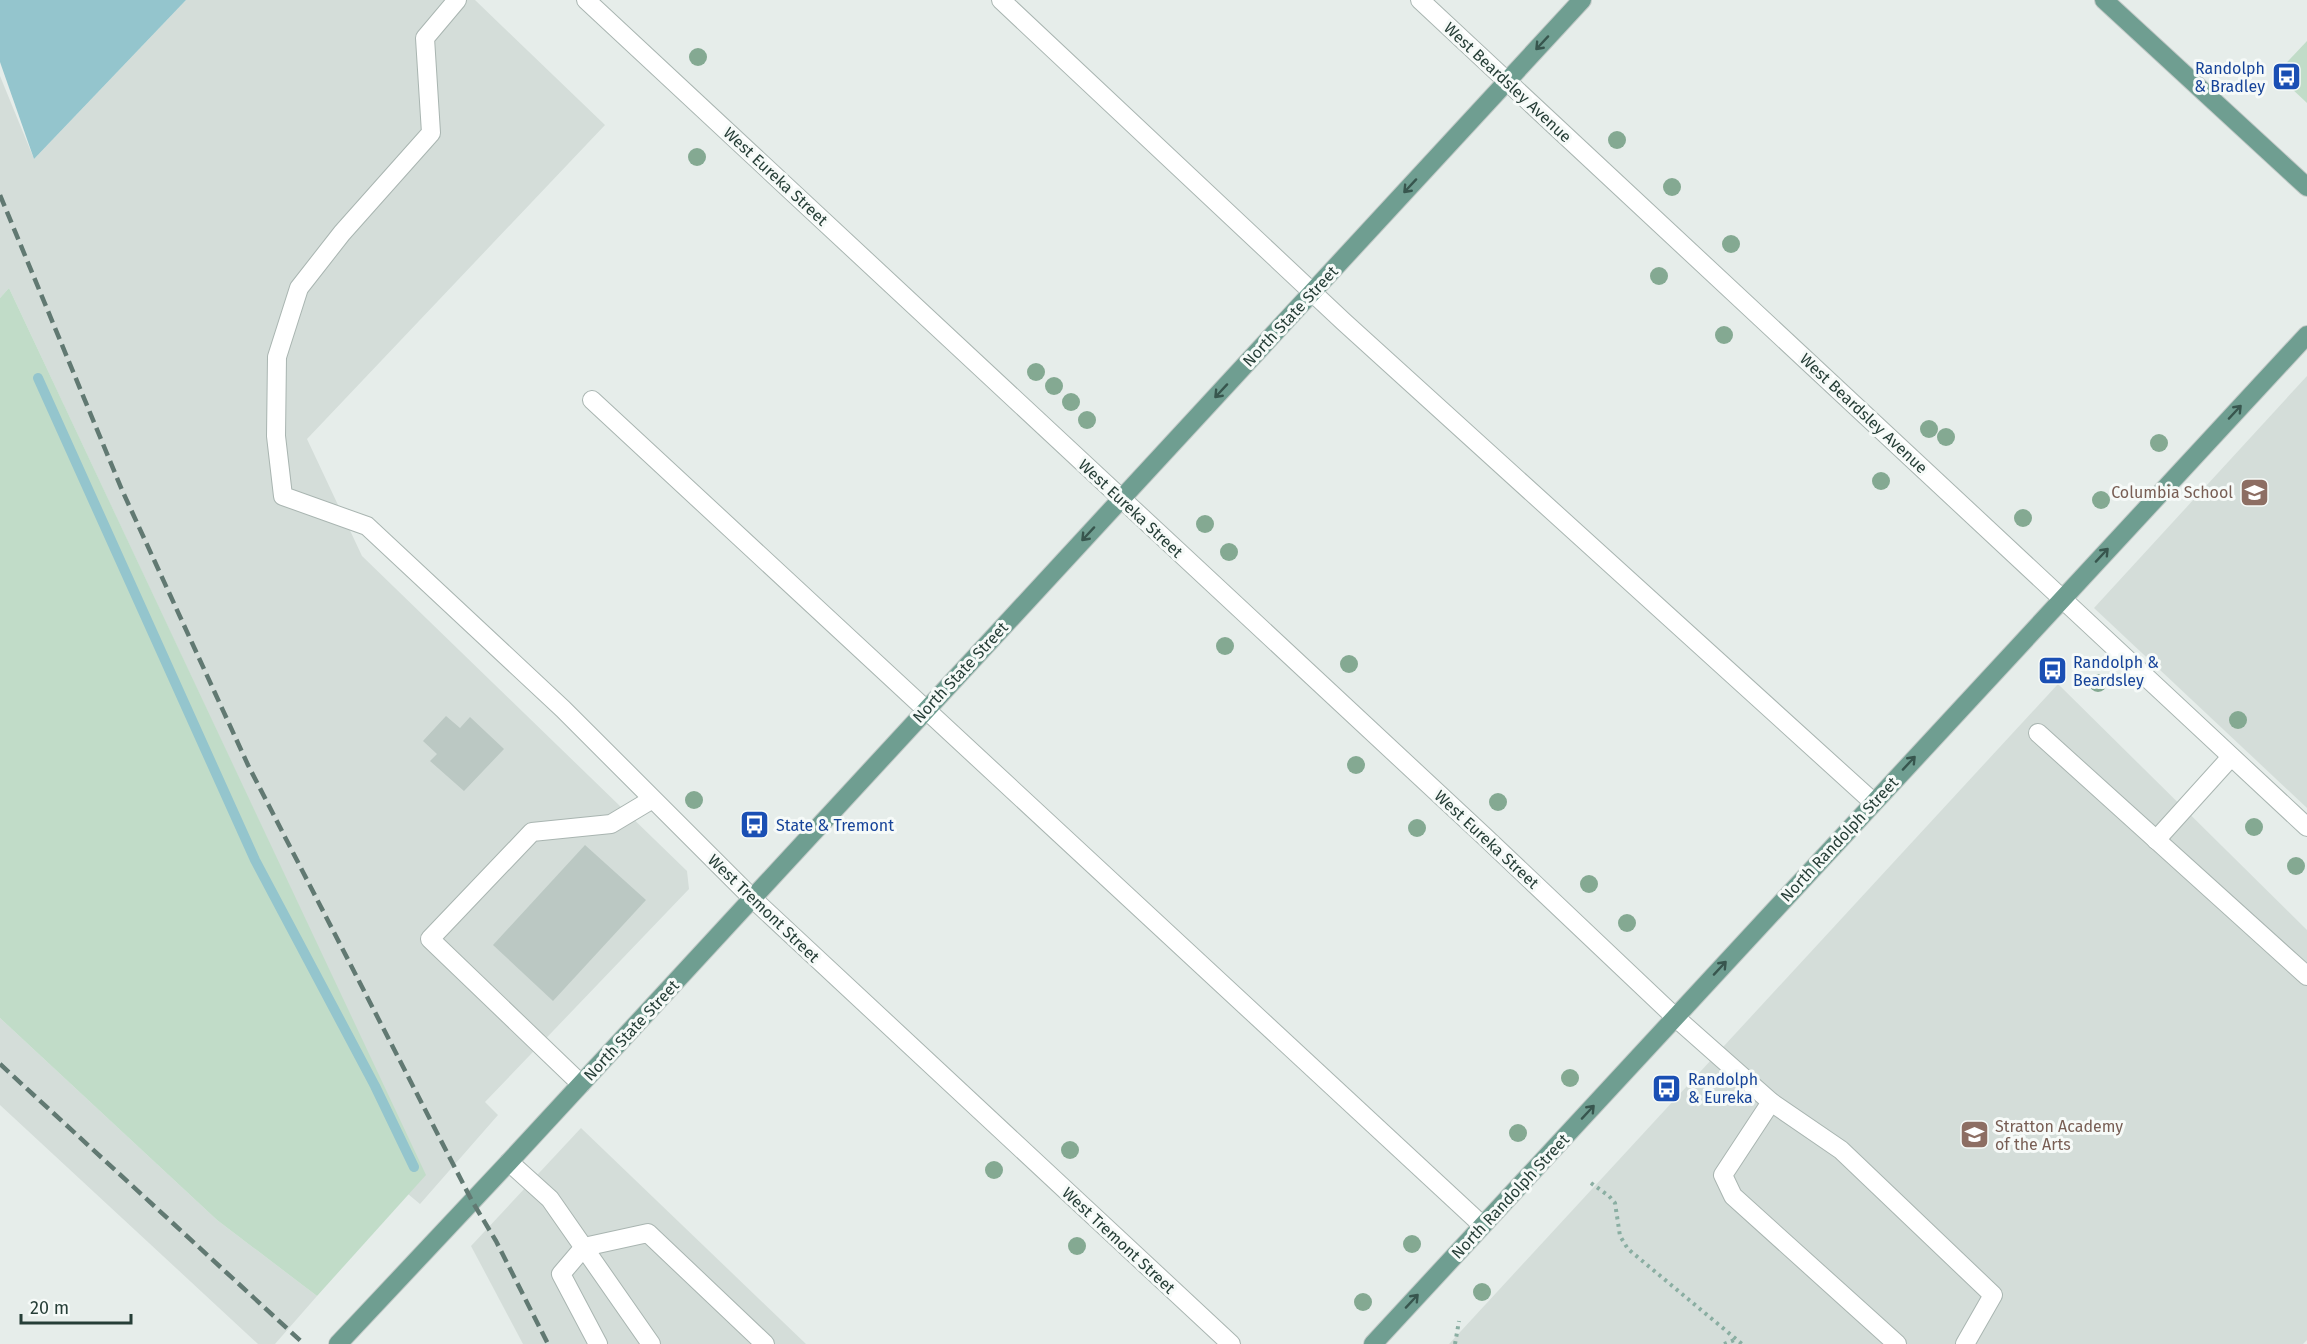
<svg xmlns="http://www.w3.org/2000/svg" width="2307" height="1344" font-family="'Fira Sans',sans-serif">
  <rect width="100%" height="100%" fill="#e6edea"/>
  <g fill="#d4ddd9">
    <path d="M186,0H475L605,125L307,439L362,556L687,871L689,889L485,1102L498,1115L420,1204L408,1194L425,1175L9,288L0,298V76L34,159Z"/>
    <path d="M2307,376V808L2094,608Z"/>
    <path d="M2058,684L2307,930V1340L2303,1344H1449Z"/>
    <path d="M0,1018L217,1220L317,1296L275,1344H258L0,1105Z"/>
    <path d="M581,1128L806,1344H523L471,1246Z"/>
  </g>
  <g fill="#c1dcc8">
    <path d="M2307,41V103L2276,74Z"/>
    <path d="M9,288L426,1175L317,1296L217,1220L0,1018V298Z"/>
  </g>
  <path fill="#94c5cd" d="M0,0H186L34,159L0,62Z"/>
  <g fill="none" stroke-linecap="round" stroke-linejoin="round">
    <path stroke="#94c5cd" stroke-width="10" d="M38,378L255,860L375,1086L414,1167"/>
  </g>
  <g fill="#bbc8c3">
    <path d="M446,716L460,728L470,717L504,749L464,791L430,761L437,754L423,741Z"/>
    <path d="M585,845L646,900L553,1001L493,945Z"/>
  </g>
  <g fill="none" stroke-linecap="round" stroke-linejoin="round">
    <defs>
      <g id="minor">
        <path d="M457,0L425,38L431,133L342,233L299,288L277,357L276,436L283,496L367,526L563,709L752,898L1231,1344"/>
        <path d="M586,0L1484,836L1675,1017L1771,1102L1841,1150L1993,1295L1965,1344"/>
        <path d="M1001,0L1344,322L1873,802"/>
        <path d="M1420,0L2307,827"/>
        <path d="M592,400L1482,1225"/>
        <path d="M2038,733L2307,976"/>
        <path d="M2156,840L2231,757"/>
        <path d="M581,1084L430,939L532,832L611,824L651,800"/>
        <path d="M1771,1102L1723,1175L1733,1196L1897,1344"/>
        <path d="M509,1162L550,1199L651,1344"/>
        <path d="M598,1344L561,1274L584,1247L648,1233L765,1344"/>
      </g>
      <g id="major">
        <path d="M2104,0L2307,187"/>
        <path d="M338,1344L509,1162L1582,0"/>
        <path d="M1373,1344L2307,335"/>
      </g>
    </defs>
    <use href="#minor" stroke="#a9b5b1" stroke-width="20"/>
    <use href="#major" stroke="#c2c9c7" stroke-width="20"/>
    <g stroke="#8aaea2" stroke-width="4" stroke-dasharray="3 4.5" stroke-linecap="butt">
      <path d="M1591,1183L1609,1196L1615,1203L1620,1236L1628,1249L1742,1344"/>
      <path d="M1455,1344L1459,1321"/>
      <path d="M1724,1344L1737,1339"/>
    </g>
    <use href="#minor" stroke="#fff" stroke-width="18"/>
    <use href="#major" stroke="#6f9e91" stroke-width="18"/>
    <g stroke="#617972" stroke-width="4.5" stroke-dasharray="12 6" stroke-linecap="butt">
      <path d="M0,195L122,490L248,765L472,1201L496,1241L548,1344"/>
      <path d="M0,1064L304,1344"/>
    </g>
  </g>
  <g fill="#84a992">
    <circle cx="698" cy="57" r="9"/>
    <circle cx="1617" cy="140" r="9"/>
    <circle cx="697" cy="157" r="9"/>
    <circle cx="1672" cy="187" r="9"/>
    <circle cx="1731" cy="244" r="9"/>
    <circle cx="1659" cy="276" r="9"/>
    <circle cx="1724" cy="335" r="9"/>
    <circle cx="1036" cy="372" r="9"/>
    <circle cx="1054" cy="386" r="9"/>
    <circle cx="1071" cy="402" r="9"/>
    <circle cx="1087" cy="420" r="9"/>
    <circle cx="1929" cy="429" r="9"/>
    <circle cx="1946" cy="437" r="9"/>
    <circle cx="2159" cy="443" r="9"/>
    <circle cx="1881" cy="481" r="9"/>
    <circle cx="2101" cy="500" r="9"/>
    <circle cx="2023" cy="518" r="9"/>
    <circle cx="1205" cy="524" r="9"/>
    <circle cx="1229" cy="552" r="9"/>
    <circle cx="1225" cy="646" r="9"/>
    <circle cx="1349" cy="664" r="9"/>
    <circle cx="2098" cy="683" r="9"/>
    <circle cx="2238" cy="720" r="9"/>
    <circle cx="1356" cy="765" r="9"/>
    <circle cx="694" cy="800" r="9"/>
    <circle cx="1498" cy="802" r="9"/>
    <circle cx="2254" cy="827" r="9"/>
    <circle cx="1417" cy="828" r="9"/>
    <circle cx="2296" cy="866" r="9"/>
    <circle cx="1589" cy="884" r="9"/>
    <circle cx="1627" cy="923" r="9"/>
    <circle cx="1570" cy="1078" r="9"/>
    <circle cx="1518" cy="1133" r="9"/>
    <circle cx="1070" cy="1150" r="9"/>
    <circle cx="994" cy="1170" r="9"/>
    <circle cx="1412" cy="1244" r="9"/>
    <circle cx="1077" cy="1246" r="9"/>
    <circle cx="1482" cy="1292" r="9"/>
    <circle cx="1363" cy="1302" r="9"/>
  </g>
  <defs><path id="oneway-shaft" d="M-6 0H5M1.5-3L5.5 0L1.5 3" fill="none" stroke-width="1.6" stroke-linecap="round" stroke-linejoin="round" transform="scale(1.5)"/></defs>
  <g stroke="#38564e">
    <use href="#oneway-shaft" transform="translate(1542 43) rotate(133)"/>
    <use href="#oneway-shaft" transform="translate(1410 186) rotate(133)"/>
    <use href="#oneway-shaft" transform="translate(1221 391) rotate(133)"/>
    <use href="#oneway-shaft" transform="translate(2235 412) rotate(-47)"/>
    <use href="#oneway-shaft" transform="translate(1088 534) rotate(133)"/>
    <use href="#oneway-shaft" transform="translate(2102 555) rotate(-47)"/>
    <use href="#oneway-shaft" transform="translate(1909 763) rotate(-47)"/>
    <use href="#oneway-shaft" transform="translate(1720 968) rotate(-47)"/>
    <use href="#oneway-shaft" transform="translate(1588 1112) rotate(-47)"/>
    <use href="#oneway-shaft" transform="translate(1412 1301) rotate(-47)"/>
  </g>
  <defs>
    <symbol id="bus-square" viewBox="-11 -11 22 22"><rect x="-9" y="-9" width="18" height="18" rx="4" fill="#1a4fb4" stroke="#f6faf8"/><path d="M-5-6H5V4H4V6H2V4H-2V6H-4V4H-5ZM-3.5-4V0h7V-4ZM-3.5 1.2v1.5H-2V1.2ZM2 1.2v1.5H3.5V1.2Z" fill="#fff"/></symbol>
    <symbol id="school-square" viewBox="-11 -11 22 22"><rect x="-9" y="-9" width="18" height="18" rx="4" fill="#8d6e63" stroke="#f6faf8"/><path d="M0-5L7-2L0 1L-7-2ZM-4 1L0 2.5L4 1V4Q0 6-4 4Z" fill="#fff"/></symbol>
  </defs>
  <g fill-rule="evenodd">
    <use href="#bus-square" x="2270" y="60" width="33" height="33"/>
    <use href="#school-square" x="2238" y="476" width="33" height="33"/>
    <use href="#bus-square" x="2036" y="654" width="33" height="33"/>
    <use href="#bus-square" x="738" y="808" width="33" height="33"/>
    <use href="#bus-square" x="1650" y="1072" width="33" height="33"/>
    <use href="#school-square" x="1958" y="1118" width="33" height="33"/>
  </g>
  <g text-anchor="middle" stroke-width="6" stroke-linejoin="round" paint-order="stroke">
    <g font-size="16" fill="#164399" stroke="#f6faf8" text-anchor="start">
      <text x="2265" y="74" text-anchor="end">Randolph<tspan x="2265" dy="18">&amp; Bradley</tspan></text>
      <text x="2073" y="668">Randolph &amp;<tspan x="2073" dy="18">Beardsley</tspan></text>
      <text x="776" y="831">State &amp; Tremont</text>
      <text x="1688" y="1085">Randolph<tspan x="1688" dy="18">&amp; Eureka</tspan></text>
    </g>
    <g font-size="16" fill="#263e37" stroke="#f6faf8">
      <text transform="translate(1508 82) rotate(43)" y="6">West Beardsley Avenue</text>
      <text transform="translate(776 176) rotate(43)" y="6">West Eureka Street</text>
      <text transform="translate(1290 316) rotate(-47)" y="6">North State Street</text>
      <text transform="translate(1864 413) rotate(43)" y="6">West Beardsley Avenue</text>
      <text transform="translate(1131 508) rotate(43)" y="6">West Eureka Street</text>
      <text transform="translate(960 672) rotate(-47)" y="6">North State Street</text>
      <text transform="translate(1487 839) rotate(43)" y="6">West Eureka Street</text>
      <text transform="translate(1839 839) rotate(-47)" y="6">North Randolph Street</text>
      <text transform="translate(764 908) rotate(44)" y="6">West Tremont Street</text>
      <text transform="translate(631 1030) rotate(-47)" y="6">North State Street</text>
      <text transform="translate(1510 1196) rotate(-47)" y="6">North Randolph Street</text>
      <text transform="translate(1119 1240) rotate(43)" y="6">West Tremont Street</text>
    </g>
    <g font-size="16" fill="#785e54" stroke="#f6faf8" text-anchor="end">
      <text x="2233" y="498">Columbia School</text>
      <text x="1995" y="1132" text-anchor="start">Stratton Academy<tspan x="1995" dy="18">of the Arts</tspan></text>
    </g>
  </g>
  <path d="M21 1314v9h110v-9" fill="none" stroke="#263e37" stroke-width="3"/>
  <text x="30" y="1314" font-size="18" fill="#263e37" stroke="#f6faf8" stroke-width="4.5" paint-order="stroke">20 m</text>
</svg>
